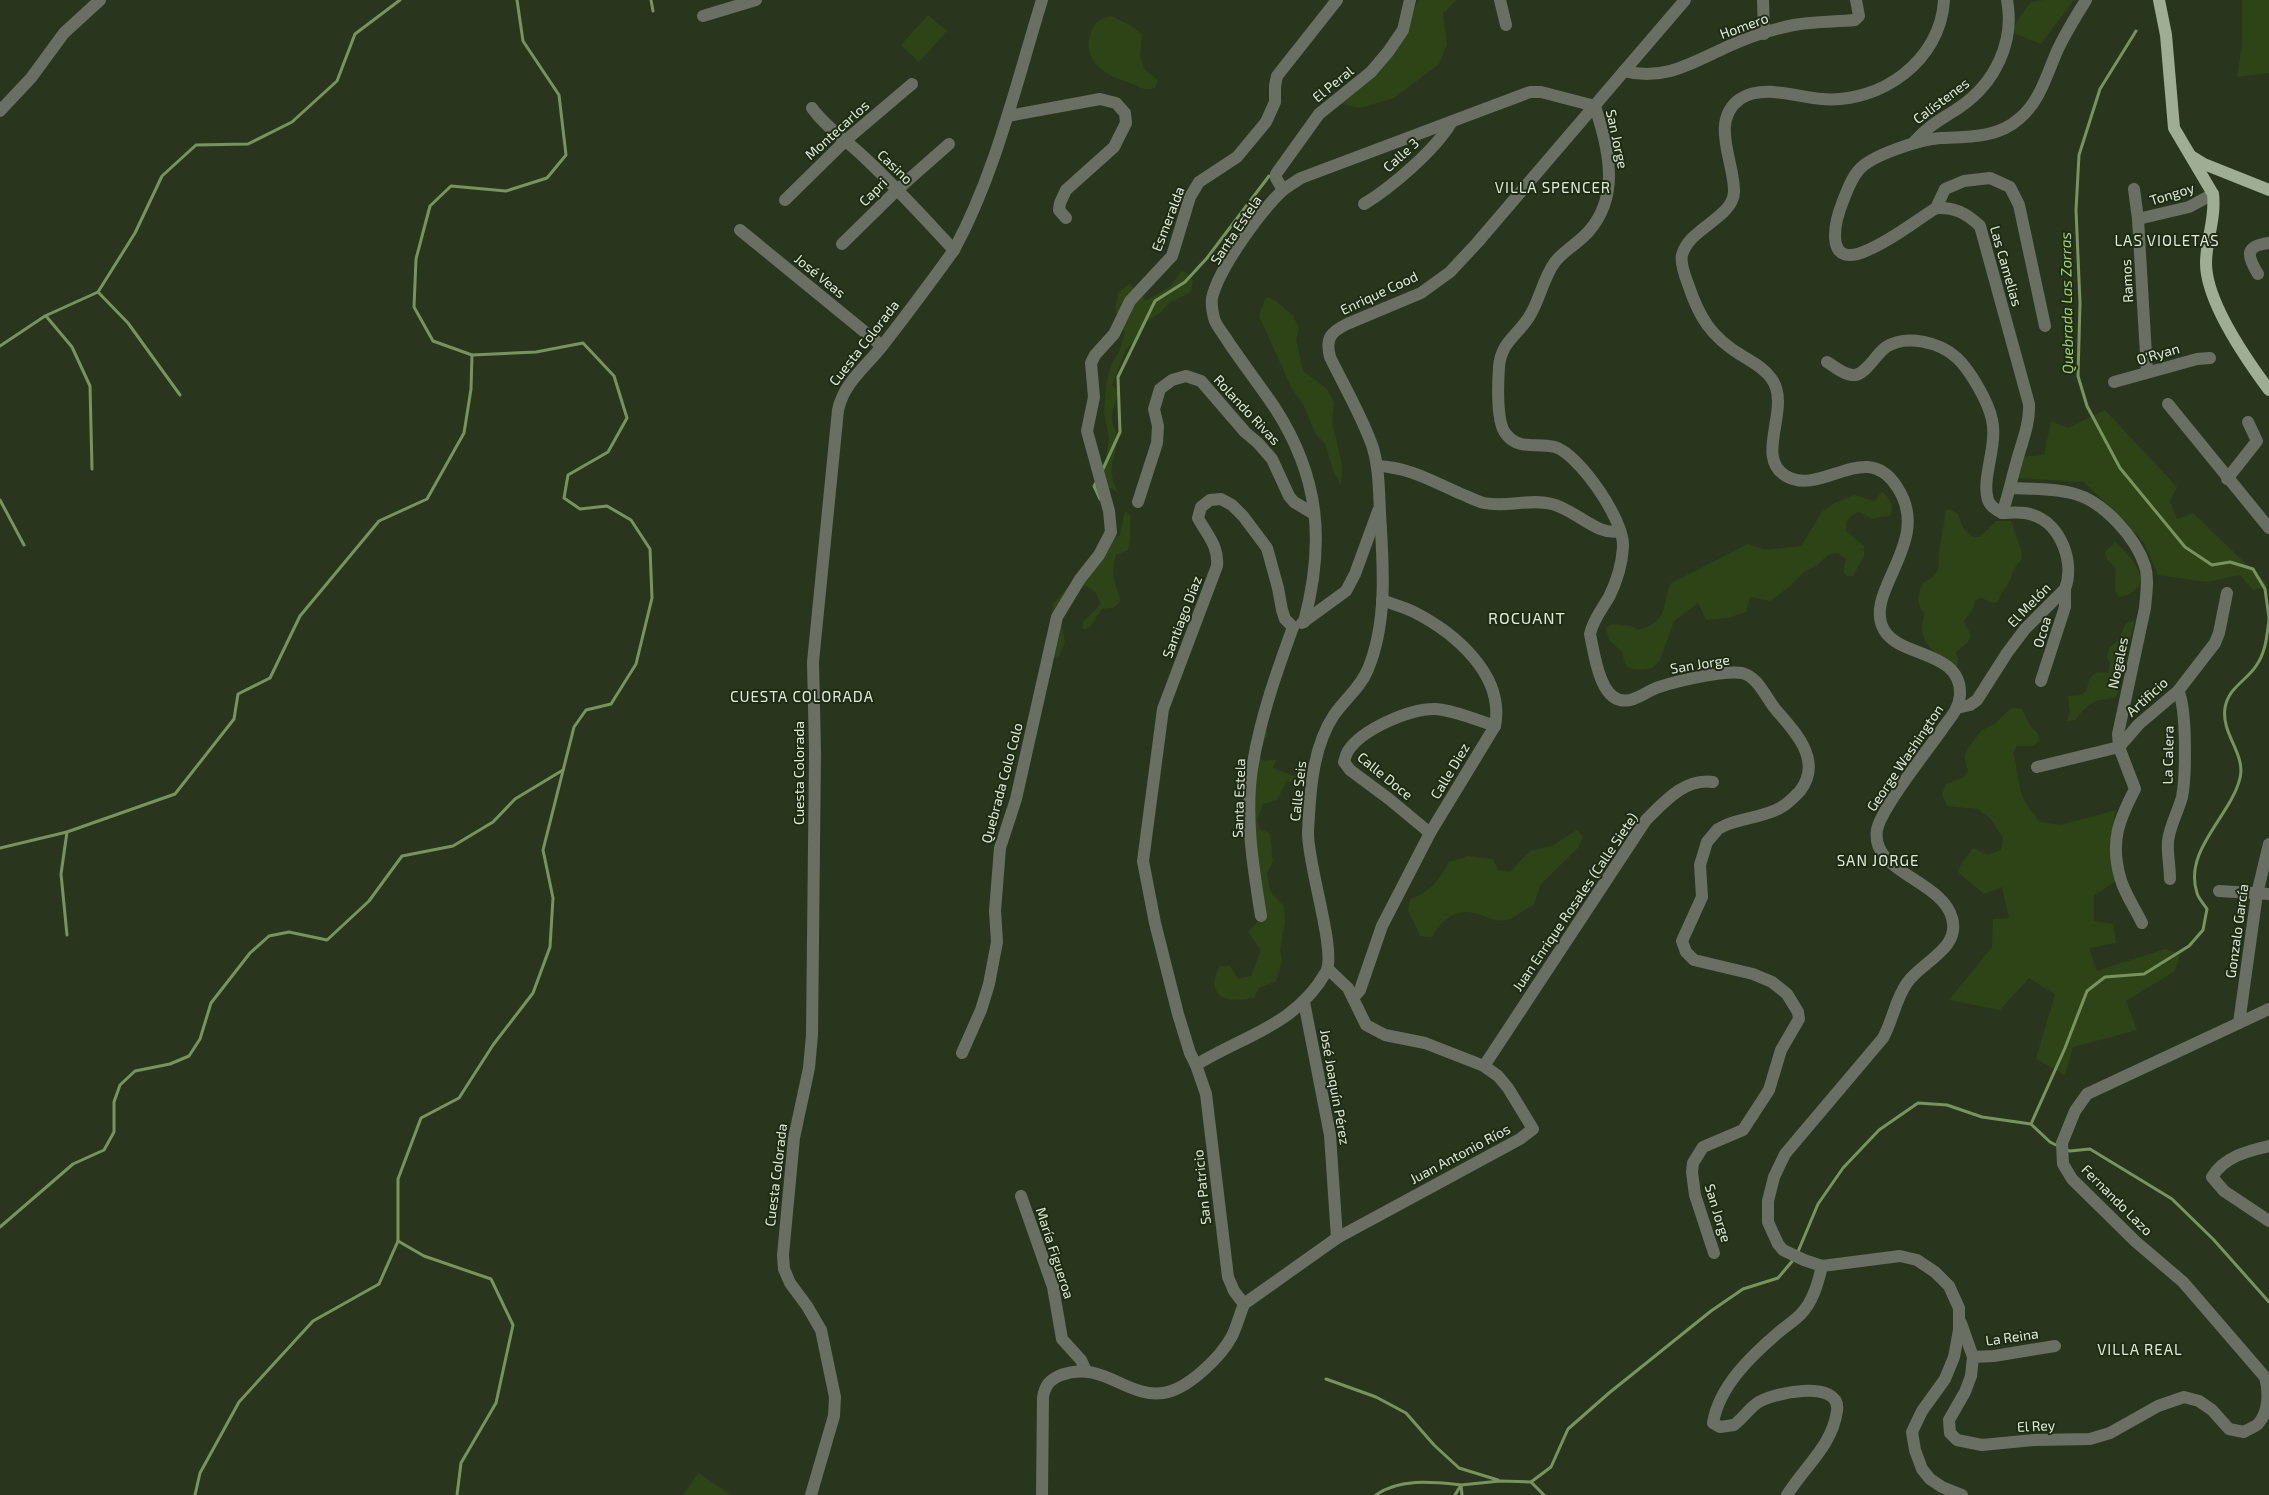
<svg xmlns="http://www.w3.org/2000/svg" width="2269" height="1495" font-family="'Exo 2',sans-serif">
  <rect width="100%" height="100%" fill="#29361d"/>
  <g fill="#2e4417">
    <path d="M1419,0H1457L1443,13L1447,44L1439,64L1394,98L1360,108L1338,103L1410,16Z"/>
    <path d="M2044,0H2074L2041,44L2013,33L2016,22L2031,2Z"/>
    <path d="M2242,0H2269V73L2237,77L2242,44Z"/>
    <path d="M928,15L947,31L919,62L901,45Z"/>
    <path d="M1111,16L1130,25L1142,34L1140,56L1145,70L1158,80L1155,88C1141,91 1142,87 1130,83C1108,76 1082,63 1090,35C1093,23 1099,19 1111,16Z"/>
    <path d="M1181,271L1187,273L1193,281L1191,292L1170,302L1161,312L1145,323L1135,341L1126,349L1112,385L1120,392C1116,400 1111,412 1112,421C1112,426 1117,430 1117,436C1117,461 1104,466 1118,492L1108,487L1104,469L1109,439L1104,412L1106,386L1111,365L1119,352L1125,332C1115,315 1113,311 1119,291L1130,284L1146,301L1171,286Z"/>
    <path d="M1267,297L1275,300L1293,316L1299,328L1296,339L1303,371L1327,389L1334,403L1332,422L1342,465L1341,486L1333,470L1325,444L1315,433L1304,406L1292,389L1259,316L1265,299Z"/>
    <path d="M2105,410L2177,487L2170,501L2177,519L2193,513L2269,586L2253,590L2240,575L2207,582L2158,575L2144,543L2123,520L2084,482L2016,478L2020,457L2044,455L2051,421L2068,428Z"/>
    <path d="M1882,492C1890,498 1894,505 1891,515L1873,519L1858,512C1849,516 1845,521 1846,531L1864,546V556L1853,576H1847L1843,571L1846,559L1838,553L1828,555L1816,566L1804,572L1789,587L1770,601L1750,597L1746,612L1727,618L1706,620L1698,603L1674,621L1660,660L1652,668C1636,671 1623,672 1623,653L1609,640L1606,628L1611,624L1632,626L1638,630C1668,622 1662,608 1670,584L1748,544L1765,550L1801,546L1822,512L1834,503L1855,495L1874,501Z"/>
    <path d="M1950,509L1958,514C1962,526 1966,538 1980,537L1996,521H2011L2021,550L2022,559C2014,568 2013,570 2010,580C2007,589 2000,592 1998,602L1992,603L1982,598L1975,600L1974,607L1964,621L1971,636L1967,643L1956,652L1958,660L1957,667C1936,655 1914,641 1925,614C1916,604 1917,594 1924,582C1930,580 1935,576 1938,569C1939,564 1938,558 1939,553C1940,544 1946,518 1945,511Z"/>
    <path d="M1125,511L1130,515V540L1128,550L1116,555C1114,562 1112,571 1114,579C1115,588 1120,593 1120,602L1113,608L1102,609L1089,628L1083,629V622L1100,605C1099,593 1093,589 1083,585L1066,610L1061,622L1065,642L1059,656L1048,661L1053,604L1108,543L1120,535Z"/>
    <path d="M2115,542C2133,557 2159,589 2119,597L2115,590L2116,569L2106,558L2105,552Z"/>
    <path d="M2134,620C2134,634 2125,648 2122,662C2120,674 2121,685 2116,697C2111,699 2107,699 2100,700C2090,702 2081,712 2075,720L2067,721L2070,712L2068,696L2080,695L2086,692L2090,678L2097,672L2108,673L2110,664L2107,657L2109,648L2118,640L2126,623Z"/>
    <path d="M2015,708L2022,709L2031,727L2038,734L2039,742L2033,746H2017L2013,753C2017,766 2017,779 2021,792C2024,804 2033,813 2040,822L2061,825L2116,810L2110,841L2116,881L2094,895V921L2113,924L2116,943L2089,948L2097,971L2165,949L2180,954L2175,971L2126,1001L2137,1030L2073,1047L2065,1075L2036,1059L2055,994L2029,978L2000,1010L1949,1000L1992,947L1993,919L2009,918L2002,887L1984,894L1958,872C1961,861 1968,857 1973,848L1988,855L2001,850L2003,838L1991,819L1978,809L1947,806L1942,794L1946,784L1964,777L1968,771L1964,757L1970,745L1982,730L1995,724L2010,709Z"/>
    <path d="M1263,723L1268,734L1257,757L1265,761L1276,760L1273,768L1294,776L1305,768L1298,783L1287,781L1277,800L1263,804L1257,820L1260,829L1270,833L1273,861L1267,874L1271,893L1284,906L1285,922L1280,950L1282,961L1276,981L1259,988L1254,998C1246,999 1236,1001 1228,999C1211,995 1212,978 1220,966H1230L1238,979L1251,976L1261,950L1248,932L1262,917L1245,820Z"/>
    <path d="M1577,830L1583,837L1578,848L1540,885L1534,905C1524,909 1516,918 1506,920C1498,922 1491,919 1484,916C1457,906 1446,916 1432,937L1420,936L1408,910L1410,899C1430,892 1439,880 1449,862L1468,856L1493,859L1498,870L1510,872L1530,851L1552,846Z"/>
    <path d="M698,1473L731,1495H683Z"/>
  </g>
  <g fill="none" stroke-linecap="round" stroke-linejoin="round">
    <g stroke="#79935e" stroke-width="3">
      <path d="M651,0L653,11"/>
      <path d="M2136,31L2100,89L2079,155L2076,210L2080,303L2078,376L2087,406L2120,468L2185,547L2212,565L2230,562L2253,569L2265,589L2269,618"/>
      <path d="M98,292L128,323L180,395"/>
      <path d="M46,316L72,347L90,386L92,469"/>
      <path d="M0,346L45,316L98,292L135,233L162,176L196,145L248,144L292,122L337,81L355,34L400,0"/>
      <path d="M1103,469L1120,432L1118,377L1155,301L1185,282L1207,258L1269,176"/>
      <path d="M1097,481L1094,486L1100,499"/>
      <path d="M0,500L24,545"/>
      <path d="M0,848L67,832L175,794L234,719L238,694L270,678L300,616L379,521L427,499L464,433L471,389L472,355"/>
      <path d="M67,935L61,874L67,832"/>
      <path d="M2031,1124L2065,1048L2087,991L2105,977L2144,974L2189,946L2203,930L2207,909C2204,904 2198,898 2197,893C2183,850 2231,816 2240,778C2246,754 2221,734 2225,708C2228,688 2247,680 2256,666C2266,652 2267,635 2269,619"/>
      <path d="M2066,1150L2070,1151L2090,1149L2172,1199L2213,1239L2269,1302"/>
      <path d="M0,1227L73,1164L104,1150L114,1132V1102L120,1085L135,1071L170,1064L189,1056L200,1039L211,1003L250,953L269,936L289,932L327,940L369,901L402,856L453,846L493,822L515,799L563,770"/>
      <path d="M1797,1254L1818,1204L1843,1168L1879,1130L1918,1103L1947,1105L1982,1117L2031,1124L2050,1142L2058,1146"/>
      <path d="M1326,1379L1376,1397L1406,1413L1434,1445L1459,1468L1498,1480"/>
      <path d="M1531,1482L1544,1495"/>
      <path d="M195,1495L200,1473L239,1402L313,1321L379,1284L398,1241"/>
      <path d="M457,1495L461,1463L496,1403L513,1325L491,1279L424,1256L398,1241V1179L421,1118L459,1098L493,1045L533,993L550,947L553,898L543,850L574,727L586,710L611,704L636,664L652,598L650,549L631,520L607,506L580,509L564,498L568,475L608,452L627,418L614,376L583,343L536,352L472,355L433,341L414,307L416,259L430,206L451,186L506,191L547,178L566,155L559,95L523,41L517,0"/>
      <path d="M1376,1495C1400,1478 1433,1482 1461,1485L1462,1495"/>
      <path d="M1455,1495L1461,1485L1500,1481L1531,1482L1551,1467L1568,1429L1609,1393L1711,1311L1743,1289L1778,1278L1794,1259"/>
    </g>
    <g stroke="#696f63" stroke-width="12">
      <path d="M1500,0L1506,25"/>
      <path d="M1763,0L1764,34"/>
      <path d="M1944,0C1941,60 1881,104 1822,99C1797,97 1763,84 1740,99C1709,121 1735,163 1734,192C1733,218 1689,228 1682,255C1680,263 1685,276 1688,284C1699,317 1711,337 1741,355C1752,362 1763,367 1771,378C1793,407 1753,457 1786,476C1822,497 1866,438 1897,487C1934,542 1862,591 1884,630C1900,658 1962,650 1960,695C1959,709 1950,718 1943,728C1928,750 1881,808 1877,830C1870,872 1942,880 1952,918C1961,949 1921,962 1907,983C1895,1000 1893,1020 1883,1038L1785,1154L1774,1177L1768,1201V1222L1778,1244L1783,1250L1804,1260L1822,1266L1900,1256L1917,1260L1935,1272L1949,1286L1959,1308V1330L1954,1357L1945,1379L1922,1411L1912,1432L1915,1450L1922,1469L1930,1479L1942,1487L1962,1495"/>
      <path d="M703,16L756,0"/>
      <path d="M1624,71C1664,82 1693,62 1729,46C1749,37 1773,29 1794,25C1814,21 1835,22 1855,20L1859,16L1856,0"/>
      <path d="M1595,106C1608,149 1621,194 1589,231C1579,243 1564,250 1555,262C1543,278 1540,300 1529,317C1517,336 1501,342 1499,367C1498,382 1496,423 1506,434C1519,451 1537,442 1555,447C1579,454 1625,521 1623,547C1622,565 1617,581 1609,597C1602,609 1593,620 1590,634C1594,652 1599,695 1620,700C1635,703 1646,691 1659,687C1677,681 1724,670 1742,673C1759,677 1766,699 1777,711C1796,733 1823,761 1800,791C1794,797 1788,804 1780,808C1764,817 1743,818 1726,825L1718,829L1707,842L1700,865L1702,897L1682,941L1686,952L1694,960L1753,974L1772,982L1787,994L1798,1012L1799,1019L1781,1050L1769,1090L1743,1130L1703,1147L1693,1163L1692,1172L1695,1195L1714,1253"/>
      <path d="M812,108C826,128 848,141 865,158C897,188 925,219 954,250"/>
      <path d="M0,111L31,78L64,33L100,0"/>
      <path d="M1008,116L1100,99L1116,103L1125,113L1126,123L1114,147L1066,190L1060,203L1059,210L1066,218"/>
      <path d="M1914,142C1930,124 1941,120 1960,107C1995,83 2015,42 2007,0"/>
      <path d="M2134,189L2138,219L2147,372"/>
      <path d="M1283,190L1276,178V174L1319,114L1371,72L1388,52L1403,30L1410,0"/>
      <path d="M785,200L846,140L912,84"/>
      <path d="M1364,204C1392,187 1435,150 1451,123"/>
      <path d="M1936,208L1945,189L1964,181L1990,178L2010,187L2019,205L2045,326"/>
      <path d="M2138,219L2189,207L2213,194"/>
      <path d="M740,230L882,346"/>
      <path d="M842,244L898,189L949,144"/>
      <path d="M2258,274C2247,256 2244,246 2269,243"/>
      <path d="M1827,362C1834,366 1845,376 1855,375C1867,373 1876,354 1886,347C1906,334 1940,342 1957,358C1970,370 1989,403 1992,420C1998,445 1981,479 1988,500C1990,506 1996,510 2002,513"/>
      <path d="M2114,382L2197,359L2210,358"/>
      <path d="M2168,404L2269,528"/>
      <path d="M1377,466C1408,467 1432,481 1459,493C1467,496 1476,501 1484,503C1507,508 1529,498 1552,504C1576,510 1598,537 1620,531"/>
      <path d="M2227,479L2257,441L2248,422"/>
      <path d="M2010,488C2031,489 2055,488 2075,494C2104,502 2136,538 2145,566C2149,579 2146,595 2145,608L2118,734L2119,747L2135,789C2119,820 2110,841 2120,877C2124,893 2135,908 2142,923"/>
      <path d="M1138,502L1157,443L1158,426L1154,409L1160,389L1172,380L1186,376L1201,381L1245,432L1258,443L1272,459L1289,496L1294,502L1314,514"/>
      <path d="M2002,513C2008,497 2011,481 2016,464C2021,444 2030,425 2029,404L1980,226C1966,213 1955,207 1936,208C1914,222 1892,240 1868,250C1825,270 1833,226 1843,201C1847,191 1851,179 1858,171C1870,155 1922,139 1941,138C1969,137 1998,138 2020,118C2041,100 2047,73 2058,49C2066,32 2076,16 2086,0"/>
      <path d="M1304,622C1325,543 1320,478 1275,408C1260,386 1244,365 1229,343C1225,336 1218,328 1215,321C1213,316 1211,304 1212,298C1219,268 1260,212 1282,191C1288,186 1295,182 1301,178L1530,92H1541L1595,106"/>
      <path d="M1302,623L1346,591L1355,574L1378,511"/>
      <path d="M2041,681L2065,607V589"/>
      <path d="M1957,708L1970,705L1977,700L2007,653L2025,629L2065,589C2075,563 2061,524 2033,515C2022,511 2012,513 2002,513"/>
      <path d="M2037,767L2119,747L2139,724L2178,691L2215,643L2219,633L2227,593"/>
      <path d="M1430,833L1389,799L1350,770L1344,762C1345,759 1346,754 1348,751C1362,729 1411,708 1436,709C1457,711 1476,720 1495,726"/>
      <path d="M2170,879C2170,867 2167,853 2168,841C2170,825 2178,812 2182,797C2186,777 2187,707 2178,691"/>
      <path d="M2219,891L2269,894"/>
      <path d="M1261,916C1253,867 1244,812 1253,763C1261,716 1277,671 1293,627"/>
      <path d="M1353,998L1360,990L1382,926L1430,833L1495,726C1505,675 1455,633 1414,612C1404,607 1392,604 1382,600"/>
      <path d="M1304,1002L1330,1135L1337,1238"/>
      <path d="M2239,1023L2257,894L2269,844"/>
      <path d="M962,1053L981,1010L989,984L997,942L995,911L1000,848L1016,799L1057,617L1080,579L1099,555L1111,532L1109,511L1087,431L1094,397L1091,363L1095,355L1114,334L1130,301L1172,256L1190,197L1199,182L1237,157L1266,122L1275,102V86L1277,76L1337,0"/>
      <path d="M1196,1065C1245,1035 1296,1025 1326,972C1337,952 1307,863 1308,832C1310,793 1312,748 1334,715C1345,699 1361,687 1368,669C1388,621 1383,563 1380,513C1379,491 1379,469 1373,448C1363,418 1344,386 1330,357C1325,338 1331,332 1347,324L1421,293L1450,272L1477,243L1685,0"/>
      <path d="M1484,1066L1646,820C1665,801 1685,778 1713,782"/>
      <path d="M2269,1146C2247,1151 2224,1157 2212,1177L2224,1191L2269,1221"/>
      <path d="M1021,1196L1053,1287L1062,1339L1081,1360L1086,1371"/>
      <path d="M1244,1304L1234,1291L1228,1277L1206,1094L1196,1065L1190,1053L1178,1014L1155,923L1143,861L1163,709L1217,566C1219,546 1207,535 1198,518L1201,507L1210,500L1221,499L1232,505L1243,516L1267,548L1278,588L1282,610L1285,619L1293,627"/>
      <path d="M1244,1304L1337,1238L1520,1139L1533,1129L1508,1088L1498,1076L1484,1066L1425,1043L1385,1035L1366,1025L1348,988L1328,969"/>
      <path d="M1961,1323L1973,1357L1971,1376L1965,1392L1949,1420L1950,1433L1957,1440L1982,1445L2035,1440L2090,1439L2110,1433L2158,1406L2184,1397L2199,1401L2212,1410L2229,1429L2244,1432C2248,1429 2255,1427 2258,1424C2269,1412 2269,1391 2265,1377L2183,1282L2135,1241L2072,1179L2063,1164L2062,1143L2075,1111L2087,1094L2269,1009"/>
      <path d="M1973,1357L1994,1356L2055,1346"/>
      <path d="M811,1495L834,1416L835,1397L821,1330L807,1306L790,1283L784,1269L783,1255L794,1138L809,1068L812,1035L815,752L813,662L838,410C844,382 866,367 883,345C907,314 931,282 954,250C996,172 1016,84 1042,0"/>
      <path d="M1042,1495L1043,1397C1045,1386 1049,1380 1061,1375C1103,1360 1126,1398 1163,1393C1187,1390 1221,1357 1232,1336C1237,1326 1240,1314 1244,1304"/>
      <path d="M1787,1495C1805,1466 1832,1446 1837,1411C1842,1378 1769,1393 1756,1404C1748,1410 1742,1419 1734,1425L1720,1427L1713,1423C1719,1386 1752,1355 1779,1332C1786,1326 1794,1321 1800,1315C1813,1302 1818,1283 1822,1266"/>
    </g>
    <g stroke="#9fad95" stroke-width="12">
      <path d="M2159,0L2166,35L2174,128L2213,194C2216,218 2206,240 2206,263C2206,302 2246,359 2269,390"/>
      <path d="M2191,156L2204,164L2269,190"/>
    </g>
  </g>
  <g text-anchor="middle" stroke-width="4" stroke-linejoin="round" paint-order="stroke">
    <g font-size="14" fill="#e0e9d9" stroke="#1f2b14">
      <text transform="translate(1744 26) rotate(-20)" y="5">Homero</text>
      <text transform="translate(1333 84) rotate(-39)" y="5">El Peral</text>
      <text transform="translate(1941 101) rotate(-37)" y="5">Calístenes</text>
      <text transform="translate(837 130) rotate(-42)" y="5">Montecarlos</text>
      <text transform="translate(1617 139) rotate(78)" y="5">San Jorge</text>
      <text transform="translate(1401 155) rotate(-42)" y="5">Calle 3</text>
      <text transform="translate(895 167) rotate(44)" y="5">Casino</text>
      <text transform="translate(873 192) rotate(-45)" y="5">Capri</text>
      <text transform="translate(2172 194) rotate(-17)" y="5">Tongoy</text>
      <text transform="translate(1168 219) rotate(-69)" y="5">Esmeralda</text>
      <text transform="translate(1236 230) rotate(-56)" y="5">Santa Estela</text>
      <text transform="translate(2006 266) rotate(74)" y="5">Las Camelias</text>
      <text transform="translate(820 276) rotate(39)" y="5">José Veas</text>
      <text transform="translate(2127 281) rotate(-93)" y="5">Ramos</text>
      <text transform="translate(1379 293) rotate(-25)" y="5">Enrique Cood</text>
      <text transform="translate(864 343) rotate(-52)" y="5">Cuesta Colorada</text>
      <text transform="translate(2158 354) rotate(-16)" y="5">O'Ryan</text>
      <text transform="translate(1247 410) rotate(47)" y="5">Rolando Rivas</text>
      <text transform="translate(2029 605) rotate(-46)" y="5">El Melón</text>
      <text transform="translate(1182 617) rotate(-69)" y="5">Santiago Díaz</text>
      <text transform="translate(2042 632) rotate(-73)" y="5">Ocoa</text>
      <text transform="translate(2118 663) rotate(-78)" y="5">Nogales</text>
      <text transform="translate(1700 664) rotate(-9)" y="5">San Jorge</text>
      <text transform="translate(2147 697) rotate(-42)" y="5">Artificio</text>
      <text transform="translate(2168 755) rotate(-89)" y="5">La Calera</text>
      <text transform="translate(1905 758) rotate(-56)" y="5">George Washington</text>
      <text transform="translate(1450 771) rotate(-59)" y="5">Calle Diez</text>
      <text transform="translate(799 773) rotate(-90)" y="5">Cuesta Colorada</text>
      <text transform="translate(1385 776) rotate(39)" y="5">Calle Doce</text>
      <text transform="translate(1002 783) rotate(-75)" y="5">Quebrada Colo Colo</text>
      <text transform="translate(1298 791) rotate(-84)" y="5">Calle Seis</text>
      <text transform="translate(1239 798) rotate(-88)" y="5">Santa Estela</text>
      <text transform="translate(1575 902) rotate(-56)" y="5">Juan Enrique Rosales (Calle Siete)</text>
      <text transform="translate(2237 931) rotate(-82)" y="5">Gonzalo García</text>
      <text transform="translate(1335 1087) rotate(80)" y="5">José Joaquín Pérez</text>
      <text transform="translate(1460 1154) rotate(-28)" y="5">Juan Antonio Ríos</text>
      <text transform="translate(776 1175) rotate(-83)" y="5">Cuesta Colorada</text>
      <text transform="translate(1202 1187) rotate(-96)" y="5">San Patricio</text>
      <text transform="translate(2117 1200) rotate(45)" y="5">Fernando Lazo</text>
      <text transform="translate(1718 1213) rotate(73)" y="5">San Jorge</text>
      <text transform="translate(1055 1253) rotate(72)" y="5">María Figueroa</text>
      <text transform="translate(2012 1337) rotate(-8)" y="5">La Reina</text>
      <text transform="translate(2036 1426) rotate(-3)" y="5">El Rey</text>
    </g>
    <g font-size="15" letter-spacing="1" fill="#e0e9d9" stroke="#1f2b14">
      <text x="1553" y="193">VILLA SPENCER</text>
      <text x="2167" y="246">LAS VIOLETAS</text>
      <text x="802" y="702">CUESTA COLORADA</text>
      <text x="1878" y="866">SAN JORGE</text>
      <text x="2140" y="1355">VILLA REAL</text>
    </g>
    <g font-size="15" font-style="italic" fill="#a1d274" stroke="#1f2b14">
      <text transform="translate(2067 303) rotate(-91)" y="5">Quebrada Las Zorras</text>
    </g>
    <g font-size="16" letter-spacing="1" fill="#e0e9d9" stroke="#1f2b14">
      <text x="1527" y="624">ROCUANT</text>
    </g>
  </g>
</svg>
